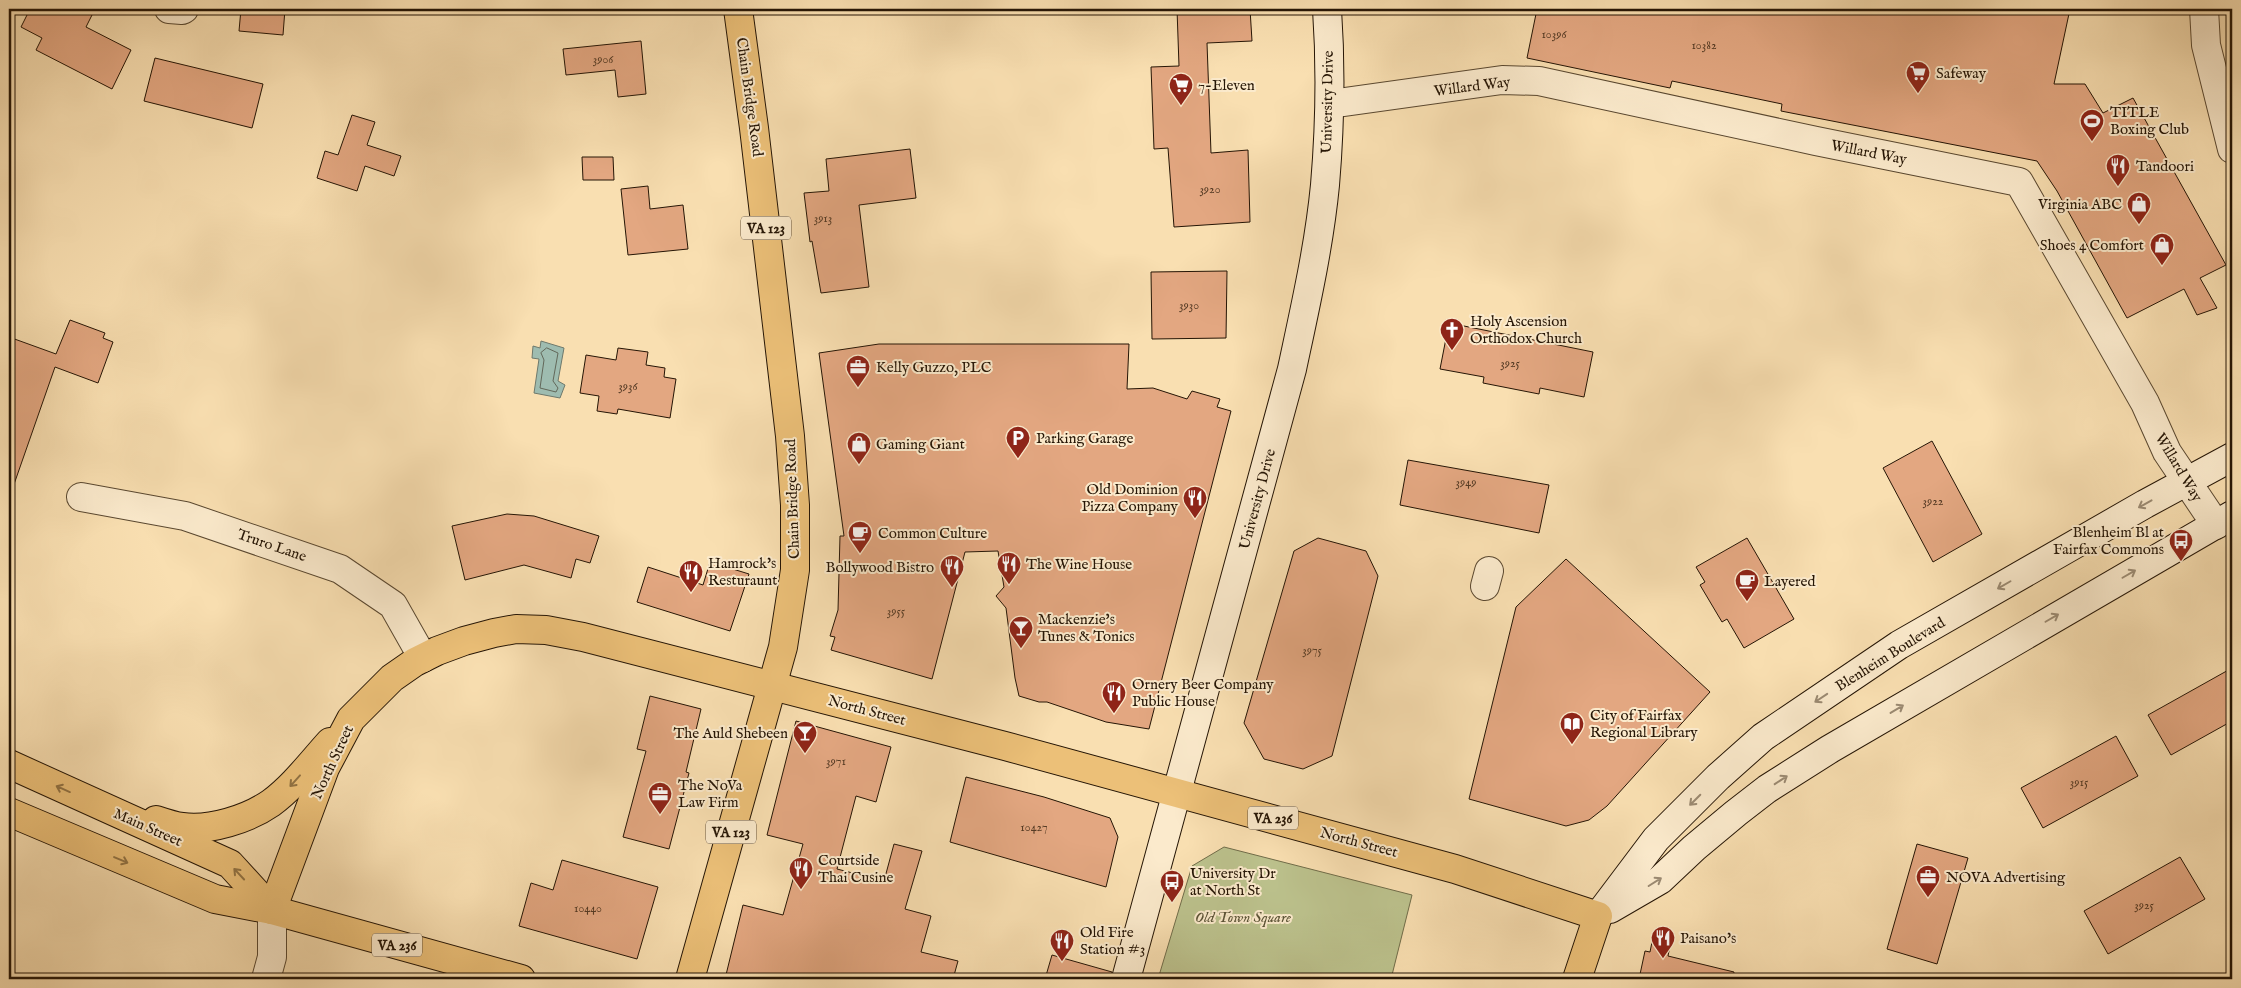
<svg xmlns="http://www.w3.org/2000/svg" width="2241" height="988" font-family="'IM FELL English',serif">
  <rect width="100%" height="100%" fill="#f9dfb1"/>
  <filter id="stains"><feTurbulence type="fractalNoise" baseFrequency=".004" numOctaves="4"/><feColorMatrix values="0 0 0 0 .2 0 0 0 0 .09 0 0 0 0 .02 0 0 0 .5 -.17"/></filter>
  <radialGradient id="worn" r=".72"><stop offset=".6" stop-color="#630" stop-opacity="0"/><stop offset="1" stop-color="#630" stop-opacity=".3"/></radialGradient>
  <path fill="#bcc28d" stroke="#706c49" d="M1224,847L1412,895L1391,979H1158L1192,866Z"/>
  <path fill="#9ebcb0" stroke="#6e796c" d="M541,341L564,348L558,381L565,385L560,398L534,393L539,359L532,358L533,346L540,348Z"/>
  <g fill="none" stroke-linecap="round" stroke-linejoin="round">
    <path stroke="#62685a" stroke-width="1" d="M547,348L558,353L553,381L558,388L556,392L540,388L544,360L541,353Z"/>
  </g>
  <g fill="#e3a781" stroke="#251505">
    <path d="M30,9H95L86,27L131,50L112,89L36,50L42,38L21,27Z"/>
    <path d="M241,9H285L283,35L239,31Z"/>
    <path d="M1177,9H1250L1252,41L1207,43L1211,153L1248,150L1250,222L1174,227L1168,148L1154,149L1151,67L1179,66Z"/>
    <path d="M1537,9H2070L2054,84H2085L2103,113L2133,98L2226,265L2200,278L2217,308L2197,315L2184,289L2127,318L2057,191L2037,161L1781,111L1782,104L1672,81L1670,88L1527,58Z"/>
    <path d="M641,41L646,94L618,97L615,70L566,75L563,49Z"/>
    <path d="M155,58L263,84L252,128L144,101Z"/>
    <path d="M352,115L375,122L367,145L401,156L394,176L365,166L357,191L317,178L325,151L338,155Z"/>
    <path d="M910,149L916,198L859,205L869,287L821,293L812,241L810,242L804,193L829,191L826,159Z"/>
    <path d="M582,157H613L614,180H583Z"/>
    <path d="M648,186L650,209L683,205L688,249L628,255L621,189Z"/>
    <path d="M1227,271L1226,338L1152,339L1151,272Z"/>
    <path d="M70,320L105,333L103,338L113,342L98,383L55,367L12,490L9,489V337L56,354Z"/>
    <path d="M1449,323L1593,352L1584,397L1540,388L1539,394L1483,383L1484,377L1440,369Z"/>
    <path d="M879,344H1129L1127,389L1153,388L1187,399L1192,391L1220,399L1217,407L1231,411L1149,729L1106,722L1047,702H1039L1019,696L1015,678L1006,608L996,596L1004,587L998,551L965,552L932,679L831,650L835,637L830,636L838,610L840,536H844L819,353Z"/>
    <path d="M618,348L648,352L646,365L665,368L664,377L676,379L670,418L618,409L617,414L597,411L599,396L580,393L586,355L616,360Z"/>
    <path d="M1932,441L1982,534L1933,562L1883,468Z"/>
    <path d="M1408,460L1549,485L1539,533L1400,505Z"/>
    <path d="M507,514L534,516L599,536L590,563L576,559L571,578L524,565L465,580L452,526Z"/>
    <path d="M1318,538L1366,551L1378,576L1332,756L1303,769L1264,759L1244,723L1294,551Z"/>
    <path d="M1747,538L1794,619L1744,648L1727,619L1722,622L1700,585L1705,582L1696,567Z"/>
    <path d="M1566,559L1710,692L1607,806L1589,820L1566,826L1469,799L1516,607Z"/>
    <path d="M710,562L749,574L730,631L637,602L648,567L703,585Z"/>
    <path d="M2232,668V721L2171,755L2148,715Z"/>
    <path d="M650,696L701,709L686,772L689,773L669,849L623,837L646,751L637,749Z"/>
    <path d="M796,721L891,747L876,802L856,796L837,869L884,881L894,844L922,851L905,909L931,916L921,952L958,961L953,979H725L743,905L783,915L803,844L767,835Z"/>
    <path d="M2116,736L2138,776L2043,828L2021,788Z"/>
    <path d="M966,777L1044,797L1110,818L1118,837L1106,887L950,842Z"/>
    <path d="M1917,844L1968,858L1937,964L1887,949Z"/>
    <path d="M2180,857L2205,899L2108,954L2084,911Z"/>
    <path d="M562,860L658,887L637,959L519,926L531,883L553,890Z"/>
    <path d="M1652,942L1670,946L1668,956L1734,972L1733,979H1639L1645,951L1650,952Z"/>
    <path d="M1052,955L1112,972L1111,979H1045Z"/>
  </g>
  <g fill="none" stroke-linecap="round" stroke-linejoin="round">
    <defs>
      <g id="street">
        <path d="M169,9L182,10L184,9"/>
        <path d="M2204,9L2206,45L2232,149"/>
        <path d="M1330,104L1502,80L1539,81L1816,141L2019,182L2145,403L2167,452L2216,525"/>
        <path d="M81,497L185,516L340,569L393,605L423,658"/>
        <path d="M1485,586L1489,571"/>
        <path d="M266,979L272,957V910"/>
      </g>
      <g id="secondary">
        <path d="M1610,909L1660,880L1694,848L1736,813L1767,789L1830,749L2232,515"/>
        <path d="M1598,916L1656,839L1718,777L1763,737L1899,645L2145,504L2232,457"/>
        <path d="M1126,979L1292,369C1305,308 1319,247 1325,185C1330,126 1331,67 1327,9"/>
      </g>
      <g id="primary">
        <path d="M9,764L230,864L272,910"/>
        <path d="M9,812L215,899L272,910L521,979"/>
        <path d="M156,820C165,823 174,826 182,827C210,831 248,819 271,803C293,787 311,763 330,742"/>
        <path d="M272,910L325,768L351,719L392,678L415,662L437,651L464,641L494,633L516,629L546,630L583,637L1005,746L1455,869L1598,916L1577,979"/>
        <path d="M690,979L783,647L795,570V505L790,436L754,128L738,9"/>
      </g>
    </defs>
    <use href="#street" stroke="#5a4830" stroke-width="30"/>
    <use href="#secondary" stroke="#251505" stroke-width="30"/>
    <use href="#primary" stroke="#251505" stroke-width="30"/>
    <use href="#street" stroke="#fbeacc" stroke-width="28"/>
    <use href="#secondary" stroke="#fbeacc" stroke-width="28"/>
    <use href="#primary" stroke="#ecc078" stroke-width="28"/>
  </g>
  <defs><path id="oneway-shaft" d="M-6 0H5M1.5-3L5.5 0L1.5 3" fill="none" stroke-width="1.6" stroke-linecap="round" stroke-linejoin="round" transform="scale(1.25)"/></defs>
  <g stroke="#9b8a72">
    <use href="#oneway-shaft" transform="translate(2145 504) rotate(151)"/>
    <use href="#oneway-shaft" transform="translate(2129 574) rotate(-30)"/>
    <use href="#oneway-shaft" transform="translate(2004 585) rotate(150)"/>
    <use href="#oneway-shaft" transform="translate(2052 618) rotate(-30)"/>
    <use href="#oneway-shaft" transform="translate(1821 698) rotate(146)"/>
    <use href="#oneway-shaft" transform="translate(1897 709) rotate(-31)"/>
    <use href="#oneway-shaft" transform="translate(1781 780) rotate(-33)"/>
    <use href="#oneway-shaft" transform="translate(1695 800) rotate(135)"/>
    <use href="#oneway-shaft" transform="translate(1655 882) rotate(-32)"/>
  </g>
  <g stroke="#927344">
    <use href="#oneway-shaft" transform="translate(295 781) rotate(132)"/>
    <use href="#oneway-shaft" transform="translate(63 789) rotate(-156)"/>
    <use href="#oneway-shaft" transform="translate(121 860) rotate(23)"/>
    <use href="#oneway-shaft" transform="translate(239 874) rotate(-133)"/>
  </g>
  <defs>
    <symbol id="supermarket-pin" viewBox="-11 -11 22 30"><path d="M0 17L-7.5 6A9.5 9.5 0 1 1 7.5 6Z" fill="#8f2418" stroke="#fbeacc"/><path d="M-6-5.5h2.5l.6 2H6L4.5 2H-2.5L-4.4-4H-6ZM-1.5 3.2a1.3 1.3 0 1 0 .1 0ZM3 3.2a1.3 1.3 0 1 0 .1 0Z" fill="#fff"/></symbol>
    <symbol id="stadium-pin" viewBox="-11 -11 22 30"><path d="M0 17L-7.5 6A9.5 9.5 0 1 1 7.5 6Z" fill="#8f2418" stroke="#fbeacc"/><path d="M0-5a6.5 5 0 1 0 0 10a6.5 5 0 1 0 0-10ZM-3.5-1.8h7v3.6h-7Z" fill="#fff"/></symbol>
    <symbol id="restaurant-pin" viewBox="-11 -11 22 30"><path d="M0 17L-7.5 6A9.5 9.5 0 1 1 7.5 6Z" fill="#8f2418" stroke="#fbeacc"/><path d="M-5-6h1v4h1v-4h1v4h1v-4h1v5L-1.5 .5V6h-2V.5L-5-1ZM5-6V6H3V1.5H1.5Q1.5-4 5-6Z" fill="#fff"/></symbol>
    <symbol id="shop-pin" viewBox="-11 -11 22 30"><path d="M0 17L-7.5 6A9.5 9.5 0 1 1 7.5 6Z" fill="#8f2418" stroke="#fbeacc"/><path d="M-5-2.5h2.3a2.7 3.5 0 0 1 5.4 0H5L5.5 6h-11ZM-1.5-2.5h3a1.5 2.3 0 0 0-3 0Z" fill="#fff"/></symbol>
    <symbol id="church-pin" viewBox="-11 -11 22 30"><path d="M0 17L-7.5 6A9.5 9.5 0 1 1 7.5 6Z" fill="#8f2418" stroke="#fbeacc"/><path d="M-1.2-6h2.4v3.5h3.3v2.4h-3.3V6h-2.4V-.1h-3.3v-2.4h3.3Z" fill="#fff"/></symbol>
    <symbol id="office-pin" viewBox="-11 -11 22 30"><path d="M0 17L-7.5 6A9.5 9.5 0 1 1 7.5 6Z" fill="#8f2418" stroke="#fbeacc"/><path d="M-6-3h4V-5.5h4V-3h4V5H-6ZM-1-4.5V-3h2v-1.5ZM-6 0V1H6V0Z" fill="#fff"/></symbol>
    <symbol id="parking-pin" viewBox="-11 -11 22 30"><path d="M0 17L-7.5 6A9.5 9.5 0 1 1 7.5 6Z" fill="#8f2418" stroke="#fbeacc"/><path d="M-3.5-5.5H1a3.5 3.5 0 0 1 0 7H-1V5.5H-3.5ZM-1-3.4V-.6H.8a1.4 1.4 0 0 0 0-2.8Z" fill="#fff"/></symbol>
    <symbol id="cafe-pin" viewBox="-11 -11 22 30"><path d="M0 17L-7.5 6A9.5 9.5 0 1 1 7.5 6Z" fill="#8f2418" stroke="#fbeacc"/><path d="M-5.5-4.5H6V0H3Q3 3.5 0 3.5H-2.5Q-5.5 3.5-5.5 0ZM3-3.2v2h1.7v-2ZM-6 4.5H4V6H-6Z" fill="#fff"/></symbol>
    <symbol id="bus-pin" viewBox="-11 -11 22 30"><path d="M0 17L-7.5 6A9.5 9.5 0 1 1 7.5 6Z" fill="#8f2418" stroke="#fbeacc"/><path d="M-5-6H5V4H4V6H2V4H-2V6H-4V4H-5ZM-3.5-4V0h7V-4ZM-3.5 1.2v1.5H-2V1.2ZM2 1.2v1.5H3.5V1.2Z" fill="#fff"/></symbol>
    <symbol id="bar-pin" viewBox="-11 -11 22 30"><path d="M0 17L-7.5 6A9.5 9.5 0 1 1 7.5 6Z" fill="#8f2418" stroke="#fbeacc"/><path d="M-6-5H6L.8 .8V4.5H3.5V6h-7V4.5H-.8V.8Z" fill="#fff"/></symbol>
    <symbol id="library-pin" viewBox="-11 -11 22 30"><path d="M0 17L-7.5 6A9.5 9.5 0 1 1 7.5 6Z" fill="#8f2418" stroke="#fbeacc"/><path d="M-6-4Q-3-5.5-.7-3.5V5Q-3 3-6 4ZM6-4Q3-5.5 .7-3.5V5Q3 3 6 4Z" fill="#fff"/></symbol>
  </defs>
  <g fill-rule="evenodd">
    <use href="#supermarket-pin" x="1904" y="59" width="28" height="38"/>
    <use href="#supermarket-pin" x="1167" y="71" width="28" height="38"/>
    <use href="#stadium-pin" x="2078" y="107" width="28" height="38"/>
    <use href="#restaurant-pin" x="2104" y="152" width="28" height="38"/>
    <use href="#shop-pin" x="2125" y="190" width="28" height="38"/>
    <use href="#shop-pin" x="2148" y="231" width="28" height="38"/>
    <use href="#church-pin" x="1438" y="316" width="28" height="38"/>
    <use href="#office-pin" x="844" y="353" width="28" height="38"/>
    <use href="#parking-pin" x="1004" y="424" width="28" height="38"/>
    <use href="#shop-pin" x="845" y="430" width="28" height="38"/>
    <use href="#restaurant-pin" x="1181" y="484" width="28" height="38"/>
    <use href="#cafe-pin" x="846" y="519" width="28" height="38"/>
    <use href="#bus-pin" x="2167" y="527" width="28" height="38"/>
    <use href="#restaurant-pin" x="995" y="550" width="28" height="38"/>
    <use href="#restaurant-pin" x="938" y="553" width="28" height="38"/>
    <use href="#restaurant-pin" x="677" y="558" width="28" height="38"/>
    <use href="#cafe-pin" x="1733" y="567" width="28" height="38"/>
    <use href="#bar-pin" x="1007" y="614" width="28" height="38"/>
    <use href="#restaurant-pin" x="1100" y="679" width="28" height="38"/>
    <use href="#library-pin" x="1558" y="710" width="28" height="38"/>
    <use href="#bar-pin" x="791" y="719" width="28" height="38"/>
    <use href="#office-pin" x="646" y="780" width="28" height="38"/>
    <use href="#restaurant-pin" x="787" y="855" width="28" height="38"/>
    <use href="#office-pin" x="1914" y="863" width="28" height="38"/>
    <use href="#bus-pin" x="1158" y="868" width="28" height="38"/>
    <use href="#restaurant-pin" x="1649" y="924" width="28" height="38"/>
    <use href="#restaurant-pin" x="1048" y="927" width="28" height="38"/>
  </g>
  <g text-anchor="middle" stroke-width="4" stroke-linejoin="round" paint-order="stroke">
    <g font-size="12" fill="#543a24">
      <text x="1554" y="38">10396</text>
      <text x="1704" y="49">10382</text>
      <text x="603" y="63">3906</text>
      <text x="1210" y="193">3920</text>
      <text x="823" y="222">3913</text>
      <text x="1189" y="309">3930</text>
      <text x="1510" y="367">3925</text>
      <text x="628" y="390">3936</text>
      <text x="1466" y="486">3949</text>
      <text x="1933" y="505">3922</text>
      <text x="896" y="615">3955</text>
      <text x="1312" y="654">3975</text>
      <text x="836" y="765">3971</text>
      <text x="2079" y="786">3915</text>
      <text x="1034" y="831">10427</text>
      <text x="2144" y="909">3925</text>
      <text x="588" y="912">10440</text>
    </g>
    <g fill="#fbeacc" stroke="#655541" stroke-width="1">
      <rect x="741" y="216.5" width="50" height="23" rx="4"/>
      <rect x="1248" y="806.5" width="50" height="23" rx="4"/>
      <rect x="706" y="820.5" width="50" height="23" rx="4"/>
      <rect x="372" y="933.5" width="50" height="23" rx="4"/>
    </g>
    <g font-size="14" font-weight="bold" fill="#251505">
      <text x="766" y="233">VA 123</text>
      <text x="1273" y="823">VA 236</text>
      <text x="731" y="837">VA 123</text>
      <text x="397" y="950">VA 236</text>
    </g>
    <g font-size="15" fill="#251505" stroke="#fbeacc" text-anchor="start">
      <text x="1936" y="78">Safeway</text>
      <text x="1198" y="90">7-Eleven</text>
      <text x="2110" y="117">TITLE<tspan x="2110" dy="17">Boxing Club</tspan></text>
      <text x="2136" y="171">Tandoori</text>
      <text x="2122" y="209" text-anchor="end">Virginia ABC</text>
      <text x="2144" y="250" text-anchor="end">Shoes 4 Comfort</text>
      <text x="1470" y="326">Holy Ascension<tspan x="1470" dy="17">Orthodox Church</tspan></text>
      <text x="876" y="372">Kelly Guzzo, PLC</text>
      <text x="1036" y="443">Parking Garage</text>
      <text x="876" y="449">Gaming Giant</text>
      <text x="1178" y="494" text-anchor="end">Old Dominion<tspan x="1178" dy="17">Pizza Company</tspan></text>
      <text x="2164" y="537" text-anchor="end">Blenheim Bl at<tspan x="2164" dy="17">Fairfax Commons</tspan></text>
      <text x="878" y="538">Common Culture</text>
      <text x="708" y="568">Hamrock's<tspan x="708" dy="17">Resturaunt</tspan></text>
      <text x="1026" y="569">The Wine House</text>
      <text x="934" y="572" text-anchor="end">Bollywood Bistro</text>
      <text x="1764" y="586">Layered</text>
      <text x="1038" y="624">Mackenzie's<tspan x="1038" dy="17">Tunes &amp; Tonics</tspan></text>
      <text x="1132" y="689">Ornery Beer Company<tspan x="1132" dy="17">Public House</tspan></text>
      <text x="1590" y="720">City of Fairfax<tspan x="1590" dy="17">Regional Library</tspan></text>
      <text x="788" y="738" text-anchor="end">The Auld Shebeen</text>
      <text x="678" y="790">The NoVa<tspan x="678" dy="17">Law Firm</tspan></text>
      <text x="818" y="865">Courtside<tspan x="818" dy="17">Thai Cusine</tspan></text>
      <text x="1190" y="878">University Dr<tspan x="1190" dy="17">at North St</tspan></text>
      <text x="1946" y="882">NOVA Advertising</text>
      <text x="1080" y="937">Old Fire<tspan x="1080" dy="17">Station #3</tspan></text>
      <text x="1680" y="943">Paisano's</text>
    </g>
    <g font-size="15" fill="#251505" stroke="#fbeacc">
      <text transform="translate(1472 86) rotate(-7)" y="5">Willard Way</text>
      <text transform="translate(750 97) rotate(82)" y="5">Chain Bridge Road</text>
      <text transform="translate(1327 102) rotate(-89)" y="5">University Drive</text>
      <text transform="translate(1869 152) rotate(11)" y="5">Willard Way</text>
      <text transform="translate(2179 467) rotate(59)" y="5">Willard Way</text>
      <text transform="translate(792 499) rotate(-92)" y="5">Chain Bridge Road</text>
      <text transform="translate(1257 499) rotate(-75)" y="5">University Drive</text>
      <text transform="translate(272 545) rotate(19)" y="5">Truro Lane</text>
      <text transform="translate(1890 654) rotate(-32)" y="5">Blenheim Boulevard</text>
      <text transform="translate(867 710) rotate(15)" y="5">North Street</text>
      <text transform="translate(332 762) rotate(-65)" y="5">North Street</text>
      <text transform="translate(148 827) rotate(24)" y="5">Main Street</text>
      <text transform="translate(1359 842) rotate(15)" y="5">North Street</text>
    </g>
    <g font-size="15" font-style="italic" fill="#5a5235" stroke="#fbeacc">
      <text x="1243" y="922">Old Town Square</text>
    </g>
  </g>
  <rect width="2241" height="988" fill="none" stroke="#f9dfb1" stroke-width="30"/>
  <rect x="10" y="10" width="2221" height="968" fill="none" stroke="#251505" stroke-width="2.5"/>
  <rect x="15" y="15" width="2211" height="958" fill="none" stroke="#251505"/>
  <rect width="100%" height="100%" filter="url(#stains)"/>
  <rect width="100%" height="100%" fill="url(#worn)"/>
</svg>
